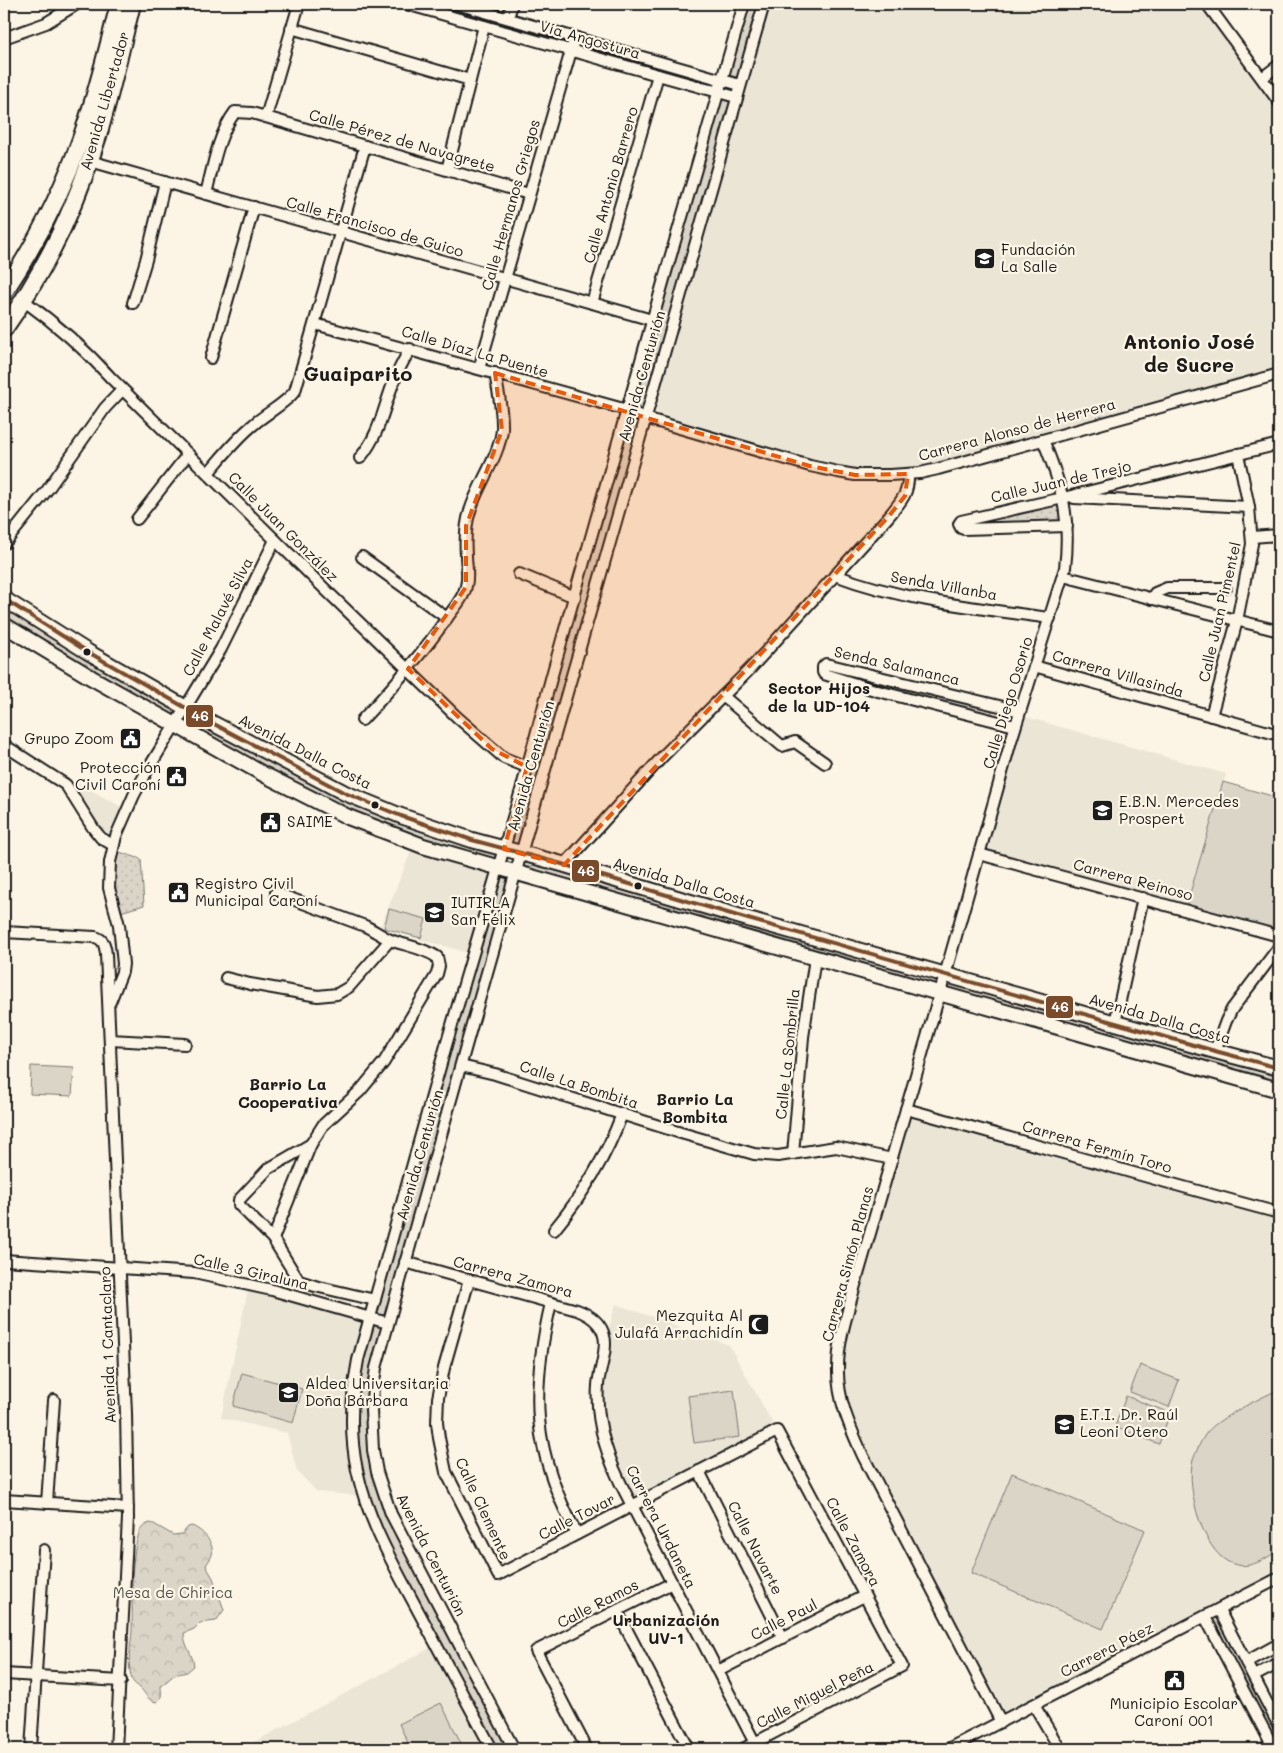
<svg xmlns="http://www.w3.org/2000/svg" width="1283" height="1753" font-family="Mali,sans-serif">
  <defs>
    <pattern id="forest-crowns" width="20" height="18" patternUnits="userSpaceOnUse" patternTransform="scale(1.25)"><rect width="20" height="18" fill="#dbd5c8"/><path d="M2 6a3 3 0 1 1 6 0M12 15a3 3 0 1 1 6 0" fill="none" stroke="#bbb6ab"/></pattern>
    <pattern id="park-dots" width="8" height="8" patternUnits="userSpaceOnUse" patternTransform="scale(1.25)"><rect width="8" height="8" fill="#dbd5c8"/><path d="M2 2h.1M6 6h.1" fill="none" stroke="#bbb6ab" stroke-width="1.8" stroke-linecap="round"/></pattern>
  </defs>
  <rect width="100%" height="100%" fill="#fcf5e5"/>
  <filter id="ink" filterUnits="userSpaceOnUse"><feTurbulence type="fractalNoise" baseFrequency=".02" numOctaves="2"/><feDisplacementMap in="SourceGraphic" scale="10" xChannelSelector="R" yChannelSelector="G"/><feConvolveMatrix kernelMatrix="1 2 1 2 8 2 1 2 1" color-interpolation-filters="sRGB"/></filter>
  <g filter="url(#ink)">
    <g fill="#ebe5d6">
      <path d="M764,4H1207L1279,102V374L938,469L855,475L645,418Z"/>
      <path d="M1019,715L1226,774L1185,910L979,854Z"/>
      <path d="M78,783L127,810L113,845L101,838L72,793Z"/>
      <path d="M414,844L497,868L472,954L380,928Z"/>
      <path d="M906,1109L1279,1213V1578L1001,1722L863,1456L837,1370Z"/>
      <path d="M249,1285L369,1318L363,1496L317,1492L297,1471L287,1433L221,1418Z"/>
      <path d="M616,1304L729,1345L777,1431L631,1506L600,1421L605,1340Z"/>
      <path d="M436,1645L490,1749H241Z"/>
    </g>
    <g fill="#dbd5c8" stroke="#7c7872" fill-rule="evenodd">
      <path d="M406,4H458L722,79L744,4H764L740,85L722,80L718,92L736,97L522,854L1279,1068V1090L516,873L394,1303L371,1410L383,1494L514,1749H492L409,1593L361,1486L353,1383L498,868L371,826L4,625V599L299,769L504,849L718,92ZM504,849L521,854L516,872L498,867Z"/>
      <path d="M881,676L994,705L990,720L878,691Z"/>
      <path d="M1223,782L1279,798V936L1185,910Z"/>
      <path d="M389,909L426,919L421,938L384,928Z"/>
      <path d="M31,1066L74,1068L72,1096L30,1094Z"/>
      <path d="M1140,1365L1179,1380L1169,1407L1130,1392Z"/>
      <path d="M242,1373L302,1389L293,1423L233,1406Z"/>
      <path d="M1279,1389V1550C1266,1558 1253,1568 1237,1565C1204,1560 1185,1488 1193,1460C1196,1452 1200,1442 1205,1435C1216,1418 1260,1399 1279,1389Z"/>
      <path d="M734,1390L740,1437L694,1443L688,1396Z"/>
      <path d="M1126,1396L1170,1413L1159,1444L1115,1427Z"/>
      <path d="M1012,1473L1145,1530L1103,1629L971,1573Z"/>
      <path d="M1219,1610L1279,1726V1741L1271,1745L1205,1617Z"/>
      <path d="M441,1703L464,1749H411L399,1724Z"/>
    </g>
    <path fill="url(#forest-crowns)" stroke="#7c7872" d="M150,1523L154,1524L173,1535L182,1534L188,1527L192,1526C202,1530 215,1543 212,1555C211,1559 207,1562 206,1566L213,1578L224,1610L216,1621L200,1623L194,1629L184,1633C184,1646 193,1654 194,1666L187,1672L174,1675L161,1686C161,1693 163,1698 157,1702C147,1701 146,1693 140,1688C136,1684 132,1683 131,1676C127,1661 131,1646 132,1630C133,1599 129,1563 139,1533C141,1528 144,1525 150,1523Z"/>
    <g fill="url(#park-dots)" stroke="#7c7872">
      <path d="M1063,498L1067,523L960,527Z"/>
      <path d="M113,850L141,859L144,905L117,913L112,898Z"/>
    </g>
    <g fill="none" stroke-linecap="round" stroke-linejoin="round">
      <defs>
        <g id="street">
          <path d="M406,4L736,97"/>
          <path d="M457,4L740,85"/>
          <path d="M1207,4L1279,102"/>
          <path d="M508,18L512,4"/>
          <path d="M291,28L470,80"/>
          <path d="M4,38L46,23L77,4"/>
          <path d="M1262,78L1279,65"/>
          <path d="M266,117L299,4"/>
          <path d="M90,161L652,320"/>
          <path d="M447,170L484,26"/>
          <path d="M206,194C213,166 218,135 235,112L252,113L529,194"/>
          <path d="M23,300C55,323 84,348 111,378L332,596L457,717L504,758L527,767"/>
          <path d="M133,303L146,260L165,182"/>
          <path d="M592,303L658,75"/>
          <path d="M315,324L627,410L645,418L810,466L838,472L855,475H890L920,473L938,469L1279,374"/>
          <path d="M211,358L254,207"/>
          <path d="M479,369L575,37"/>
          <path d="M360,458C380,434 383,409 394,381C398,370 404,360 410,349"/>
          <path d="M208,473C222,457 236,439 253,425C266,413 284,405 295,391L365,146"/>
          <path d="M1074,498L1249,507"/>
          <path d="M137,519L188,454"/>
          <path d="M1067,526L964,529L961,528L959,524L961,521L1063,498L1279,444"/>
          <path d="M1252,537L1279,535"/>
          <path d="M4,544L48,489L105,408L122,390"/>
          <path d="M362,557L447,618"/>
          <path d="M519,574L575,597"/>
          <path d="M835,575C904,601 977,608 1050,618"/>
          <path d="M1063,576L1279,631"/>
          <path d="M1152,599L1155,593L1167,588H1226"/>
          <path d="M1034,666L1279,735"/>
          <path d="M723,696L782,746L795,742L825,763"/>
          <path d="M1211,716L1237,621L1252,544L1249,507L1238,454"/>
          <path d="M362,720C392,688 422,654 447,618C454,608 464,598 466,586C469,576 466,565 466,555C465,540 465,526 470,511C478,484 499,457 502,430C503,411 498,391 495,373"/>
          <path d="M1015,726L878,691L824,674L823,672V667L826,664L1020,711"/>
          <path d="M4,745L66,785L93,828L101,838L113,845"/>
          <path d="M979,854L1279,936"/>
          <path d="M564,865L663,756L750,669L889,516C901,501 909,494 908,474"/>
          <path d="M4,932L95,937C104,939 105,946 106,954L126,1413L128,1518L116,1749"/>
          <path d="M226,978L250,984L318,996L337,994L349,987L390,940"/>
          <path d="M110,1002L122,972L123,964L119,925L109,888L110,862L116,836L134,795L147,771L221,649L275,540"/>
          <path d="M1115,1023L1143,898"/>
          <path d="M110,1040L185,1044"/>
          <path d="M1215,1051L1226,1021L1232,1009L1279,947"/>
          <path d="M461,1066L495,1074L681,1133L754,1154L778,1156L836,1147L892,1159"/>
          <path d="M906,1109C1031,1143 1154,1180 1279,1213"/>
          <path d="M311,1144L268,1169L239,1200V1205L273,1239L299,1281L315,1286L375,1300"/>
          <path d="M793,1154L803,1037L815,958"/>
          <path d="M554,1230C583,1195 606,1157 622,1114"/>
          <path d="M273,1239L311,1144L323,1125L360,1091L384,1062L437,974L439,966L437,957C423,948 408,946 393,941C384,938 374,930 365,926L276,893"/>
          <path d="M4,1260L194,1273L272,1290L388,1323"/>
          <path d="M405,1262L577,1310C590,1315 601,1322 604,1336C608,1349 599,1371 598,1385C595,1425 609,1462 627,1496L758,1749"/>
          <path d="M469,1280L444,1368L438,1398L437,1423L439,1438L446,1472L498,1575L777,1431L902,1666L743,1749"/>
          <path d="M551,1303C530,1393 532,1451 577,1534"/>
          <path d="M699,1471L783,1638"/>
          <path d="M4,1500L128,1508"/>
          <path d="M47,1503L54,1400"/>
          <path d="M1219,1610L1279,1726"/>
          <path d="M617,1611L689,1749"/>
          <path d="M1205,1617L1274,1749"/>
          <path d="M1246,1662L1279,1644"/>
          <path d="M718,1671L864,1596"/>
          <path d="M4,1674L121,1681"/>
          <path d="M1254,1676L1279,1663"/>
          <path d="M1034,1705L1060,1749"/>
          <path d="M1001,1722L863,1456C851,1429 837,1400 838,1368C838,1340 848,1312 855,1285L945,975L1011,741L1065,568C1071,518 1062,486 1043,440"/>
          <path d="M31,1749L44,1550"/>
          <path d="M492,1749C466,1701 441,1653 415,1605C392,1562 367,1518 357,1470C349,1433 351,1397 358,1360L447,1042L522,787L552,675L666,272L744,4"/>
          <path d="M514,1749L391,1514L377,1472L373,1450L371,1410L373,1389L376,1368L394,1303L466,1046L764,4"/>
          <path d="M587,1749L536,1651L672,1583"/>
          <path d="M948,1749L1279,1578"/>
          <path d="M1262,1749L1279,1741"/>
        </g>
        <g id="secondary">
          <path d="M4,599L88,652L214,724L345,793L401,816L472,840L562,864L748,919L1215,1051L1279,1068"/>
          <path d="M4,625L92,678L265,775L348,817L423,846L1279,1090"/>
        </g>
        <g id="primary">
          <path d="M4,292C36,244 63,190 82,136C97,93 108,48 119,4"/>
          <path d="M4,329C45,271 77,204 98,136C111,92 121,48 132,4"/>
        </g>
      </defs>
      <use href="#street" stroke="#1c1c1c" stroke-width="14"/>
      <use href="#secondary" stroke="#1c1c1c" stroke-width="18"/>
      <use href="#primary" stroke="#1c1c1c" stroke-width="20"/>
      <use href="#street" stroke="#fcf5e5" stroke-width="10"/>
      <use href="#secondary" stroke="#fcf5e5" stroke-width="14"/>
      <use href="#primary" stroke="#fcf5e5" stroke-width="16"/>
      <defs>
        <path id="bus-1" d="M4,599L88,652L214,724L345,793L401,816L472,840L562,864L748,919L1215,1051L1279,1068"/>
      </defs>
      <use href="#bus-1" stroke="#fcf5e5" stroke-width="8"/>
      <use href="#bus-1" stroke="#7a4b2a" stroke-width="4"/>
    </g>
  </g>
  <path fill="#e8590c" fill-opacity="0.2" stroke="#e8590c" stroke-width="4" stroke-dasharray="10 6" stroke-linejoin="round" d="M495,373L810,466L855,475L908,474L905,496L889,516L564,865L504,849L527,767L492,749L408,669L466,587V526L502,430Z"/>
  <defs>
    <symbol id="school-square" viewBox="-11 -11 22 22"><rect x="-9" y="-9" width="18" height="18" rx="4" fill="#1c1c1c" stroke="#fcf5e5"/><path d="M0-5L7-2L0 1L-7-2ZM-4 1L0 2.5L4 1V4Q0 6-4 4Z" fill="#fff"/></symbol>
    <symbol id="civic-square" viewBox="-11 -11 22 22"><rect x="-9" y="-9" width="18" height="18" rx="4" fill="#1c1c1c" stroke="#fcf5e5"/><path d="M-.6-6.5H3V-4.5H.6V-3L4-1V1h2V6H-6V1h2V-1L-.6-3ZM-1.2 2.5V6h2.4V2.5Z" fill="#fff"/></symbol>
    <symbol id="university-square" viewBox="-11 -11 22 22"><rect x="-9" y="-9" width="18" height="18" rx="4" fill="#1c1c1c" stroke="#fcf5e5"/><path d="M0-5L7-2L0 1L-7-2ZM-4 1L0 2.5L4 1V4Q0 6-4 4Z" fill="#fff"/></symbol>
    <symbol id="mosque-square" viewBox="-11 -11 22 22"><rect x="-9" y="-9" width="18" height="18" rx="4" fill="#1c1c1c" stroke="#fcf5e5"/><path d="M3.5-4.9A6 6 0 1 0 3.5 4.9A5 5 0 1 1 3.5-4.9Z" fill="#fff"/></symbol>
  </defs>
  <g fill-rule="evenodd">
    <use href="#school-square" x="972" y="246" width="25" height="25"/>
    <use href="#civic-square" x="118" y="726" width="25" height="25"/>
    <use href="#civic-square" x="164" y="764" width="25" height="25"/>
    <use href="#school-square" x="1090" y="798" width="25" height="25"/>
    <use href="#civic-square" x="258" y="810" width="25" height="25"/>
    <use href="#civic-square" x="166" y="880" width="25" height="25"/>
    <use href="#university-square" x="422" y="900" width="25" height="25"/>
    <use href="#mosque-square" x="746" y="1312" width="25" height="25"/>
    <use href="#university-square" x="276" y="1380" width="25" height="25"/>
    <use href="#university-square" x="1052" y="1412" width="25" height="25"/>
    <use href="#civic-square" x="1162" y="1668" width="25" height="25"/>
  </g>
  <g fill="#1c1c1c" stroke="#fcf5e5" stroke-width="2">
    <circle cx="87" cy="652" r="4.5"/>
    <circle cx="375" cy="805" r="4.5"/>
    <circle cx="638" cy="886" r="4.5"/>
  </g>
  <g text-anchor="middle" stroke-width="4.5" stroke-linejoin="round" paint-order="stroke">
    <g font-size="15" fill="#1c1c1c" stroke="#fcf5e5">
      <text transform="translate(590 40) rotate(16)" y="5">Vía Angostura</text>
      <text transform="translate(105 101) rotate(-74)" y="5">Avenida Libertador</text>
      <text transform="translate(402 141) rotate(16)" y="5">Calle Pérez de Navagrete</text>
      <text transform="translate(611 185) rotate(-74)" y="5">Calle Antonio Barrero</text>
      <text transform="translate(511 205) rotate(-74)" y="5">Calle Hermanos Griegos</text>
      <text transform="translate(375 227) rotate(16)" y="5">Calle Francisco de Guico</text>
      <text transform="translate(475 352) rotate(16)" y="5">Calle Díaz La Puente</text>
      <text transform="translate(642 376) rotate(-74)" y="5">Avenida Centurión</text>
      <text transform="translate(1017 430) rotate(-15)" y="5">Carrera Alonso de Herrera</text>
      <text transform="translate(1061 482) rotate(-13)" y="5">Calle Juan de Trejo</text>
      <text transform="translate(283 527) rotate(45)" y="5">Calle Juan González</text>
      <text transform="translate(944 586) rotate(10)" y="5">Senda Villanba</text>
      <text transform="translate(1220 612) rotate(-77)" y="5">Calle Juan Pimentel</text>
      <text transform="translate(218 617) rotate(-62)" y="5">Calle Malavé Silva</text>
      <text transform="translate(897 666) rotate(13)" y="5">Senda Salamanca</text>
      <text transform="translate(1118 674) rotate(16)" y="5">Carrera Villasinda</text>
      <text transform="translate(1008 703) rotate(-73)" y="5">Calle Diego Osorio</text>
      <text transform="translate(305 752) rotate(27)" y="5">Avenida Dalla Costa</text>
      <text transform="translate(531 766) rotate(-74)" y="5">Avenida Centurión</text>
      <text transform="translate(1133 880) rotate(15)" y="5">Carrera Reinoso</text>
      <text transform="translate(684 883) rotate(16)" y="5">Avenida Dalla Costa</text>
      <text transform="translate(1160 1019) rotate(16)" y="5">Avenida Dalla Costa</text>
      <text transform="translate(788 1054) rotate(-84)" y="5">Calle La Sombrilla</text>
      <text transform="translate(579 1085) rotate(18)" y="5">Calle La Bombita</text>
      <text transform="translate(1097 1147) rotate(16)" y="5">Carrera Fermín Toro</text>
      <text transform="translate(420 1155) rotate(-74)" y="5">Avenida Centurión</text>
      <text transform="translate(848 1264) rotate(-75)" y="5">Carrera Simón Planas</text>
      <text transform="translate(251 1272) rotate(13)" y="5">Calle 3 Giraluna</text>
      <text transform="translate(513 1277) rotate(15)" y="5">Carrera Zamora</text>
      <text transform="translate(108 1345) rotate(-92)" y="5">Avenida 1 Cantaclaro</text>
      <text transform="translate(483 1509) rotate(65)" y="5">Calle Clemente</text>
      <text transform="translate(577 1517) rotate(-27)" y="5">Calle Tovar</text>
      <text transform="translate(661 1527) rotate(63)" y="5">Carrera Urdaneta</text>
      <text transform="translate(853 1542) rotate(62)" y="5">Calle Zamora</text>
      <text transform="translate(755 1548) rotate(63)" y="5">Calle Navarte</text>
      <text transform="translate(431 1555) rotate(63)" y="5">Avenida Centurión</text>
      <text transform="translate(598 1604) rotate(-27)" y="5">Calle Ramos</text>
      <text transform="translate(784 1620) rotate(-27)" y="5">Calle Paul</text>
      <text transform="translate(1107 1650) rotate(-27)" y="5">Carrera Páez</text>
      <text transform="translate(815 1695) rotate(-27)" y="5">Calle Miguel Peña</text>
    </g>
    <g font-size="15" fill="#1c1c1c" stroke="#fcf5e5" text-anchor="start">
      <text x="1001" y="255">Fundación<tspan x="1001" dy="17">La Salle</tspan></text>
      <text x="114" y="744" text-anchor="end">Grupo Zoom</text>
      <text x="161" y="773" text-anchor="end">Protección<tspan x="161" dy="17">Civil Caroní</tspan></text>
      <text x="1119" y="807">E.B.N. Mercedes<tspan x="1119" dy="17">Prospert</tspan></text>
      <text x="287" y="827">SAIME</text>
      <text x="195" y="889">Registro Civil<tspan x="195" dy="17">Municipal Caroní</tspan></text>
      <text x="451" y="908">IUTIRLA<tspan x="451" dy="17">San Félix</tspan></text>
      <text x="743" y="1321" text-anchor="end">Mezquita Al<tspan x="743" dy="17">Julafá Arrachidín</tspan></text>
      <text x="305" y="1389">Aldea Universitaria<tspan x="305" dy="17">Doña Bárbara</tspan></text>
      <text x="1080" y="1420">E.T.I. Dr. Raúl<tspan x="1080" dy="17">Leoni Otero</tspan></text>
      <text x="1174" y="1709" text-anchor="middle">Municipio Escolar<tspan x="1174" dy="17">Caroní 001</tspan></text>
    </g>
    <g font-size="15" fill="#555450" stroke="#fcf5e5">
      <text x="173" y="1598">Mesa de Chirica</text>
    </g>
    <g font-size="16" font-weight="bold" fill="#1c1c1c" stroke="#fcf5e5">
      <text x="819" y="694">Sector Hijos<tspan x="819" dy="18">de la UD-104</tspan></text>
      <text x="288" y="1090">Barrio La<tspan x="288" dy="18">Cooperativa</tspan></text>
      <text x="695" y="1105">Barrio La<tspan x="695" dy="18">Bombita</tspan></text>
      <text x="666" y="1626">Urbanización<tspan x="666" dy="18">UV-1</tspan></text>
    </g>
    <g font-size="20" font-weight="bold" fill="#1c1c1c" stroke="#fcf5e5">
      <text x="1189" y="349">Antonio José<tspan x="1189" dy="23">de Sucre</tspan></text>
      <text x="358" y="381">Guaiparito</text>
    </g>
  </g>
  <g stroke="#fcf5e5" stroke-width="2">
    <rect x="185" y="704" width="29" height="24" rx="5" fill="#7a4b2a"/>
    <rect x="571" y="859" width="29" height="24" rx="5" fill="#7a4b2a"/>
    <rect x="1045" y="995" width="29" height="24" rx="5" fill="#7a4b2a"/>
  </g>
  <g font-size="14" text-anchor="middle" font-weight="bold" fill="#fff">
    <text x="200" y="721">46</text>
    <text x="586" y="876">46</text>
    <text x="1060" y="1012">46</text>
  </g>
  <rect width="1283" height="1753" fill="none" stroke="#fcf5e5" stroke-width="20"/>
  <rect x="10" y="10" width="1263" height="1733" fill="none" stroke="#1c1c1c" stroke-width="2" filter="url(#ink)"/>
</svg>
